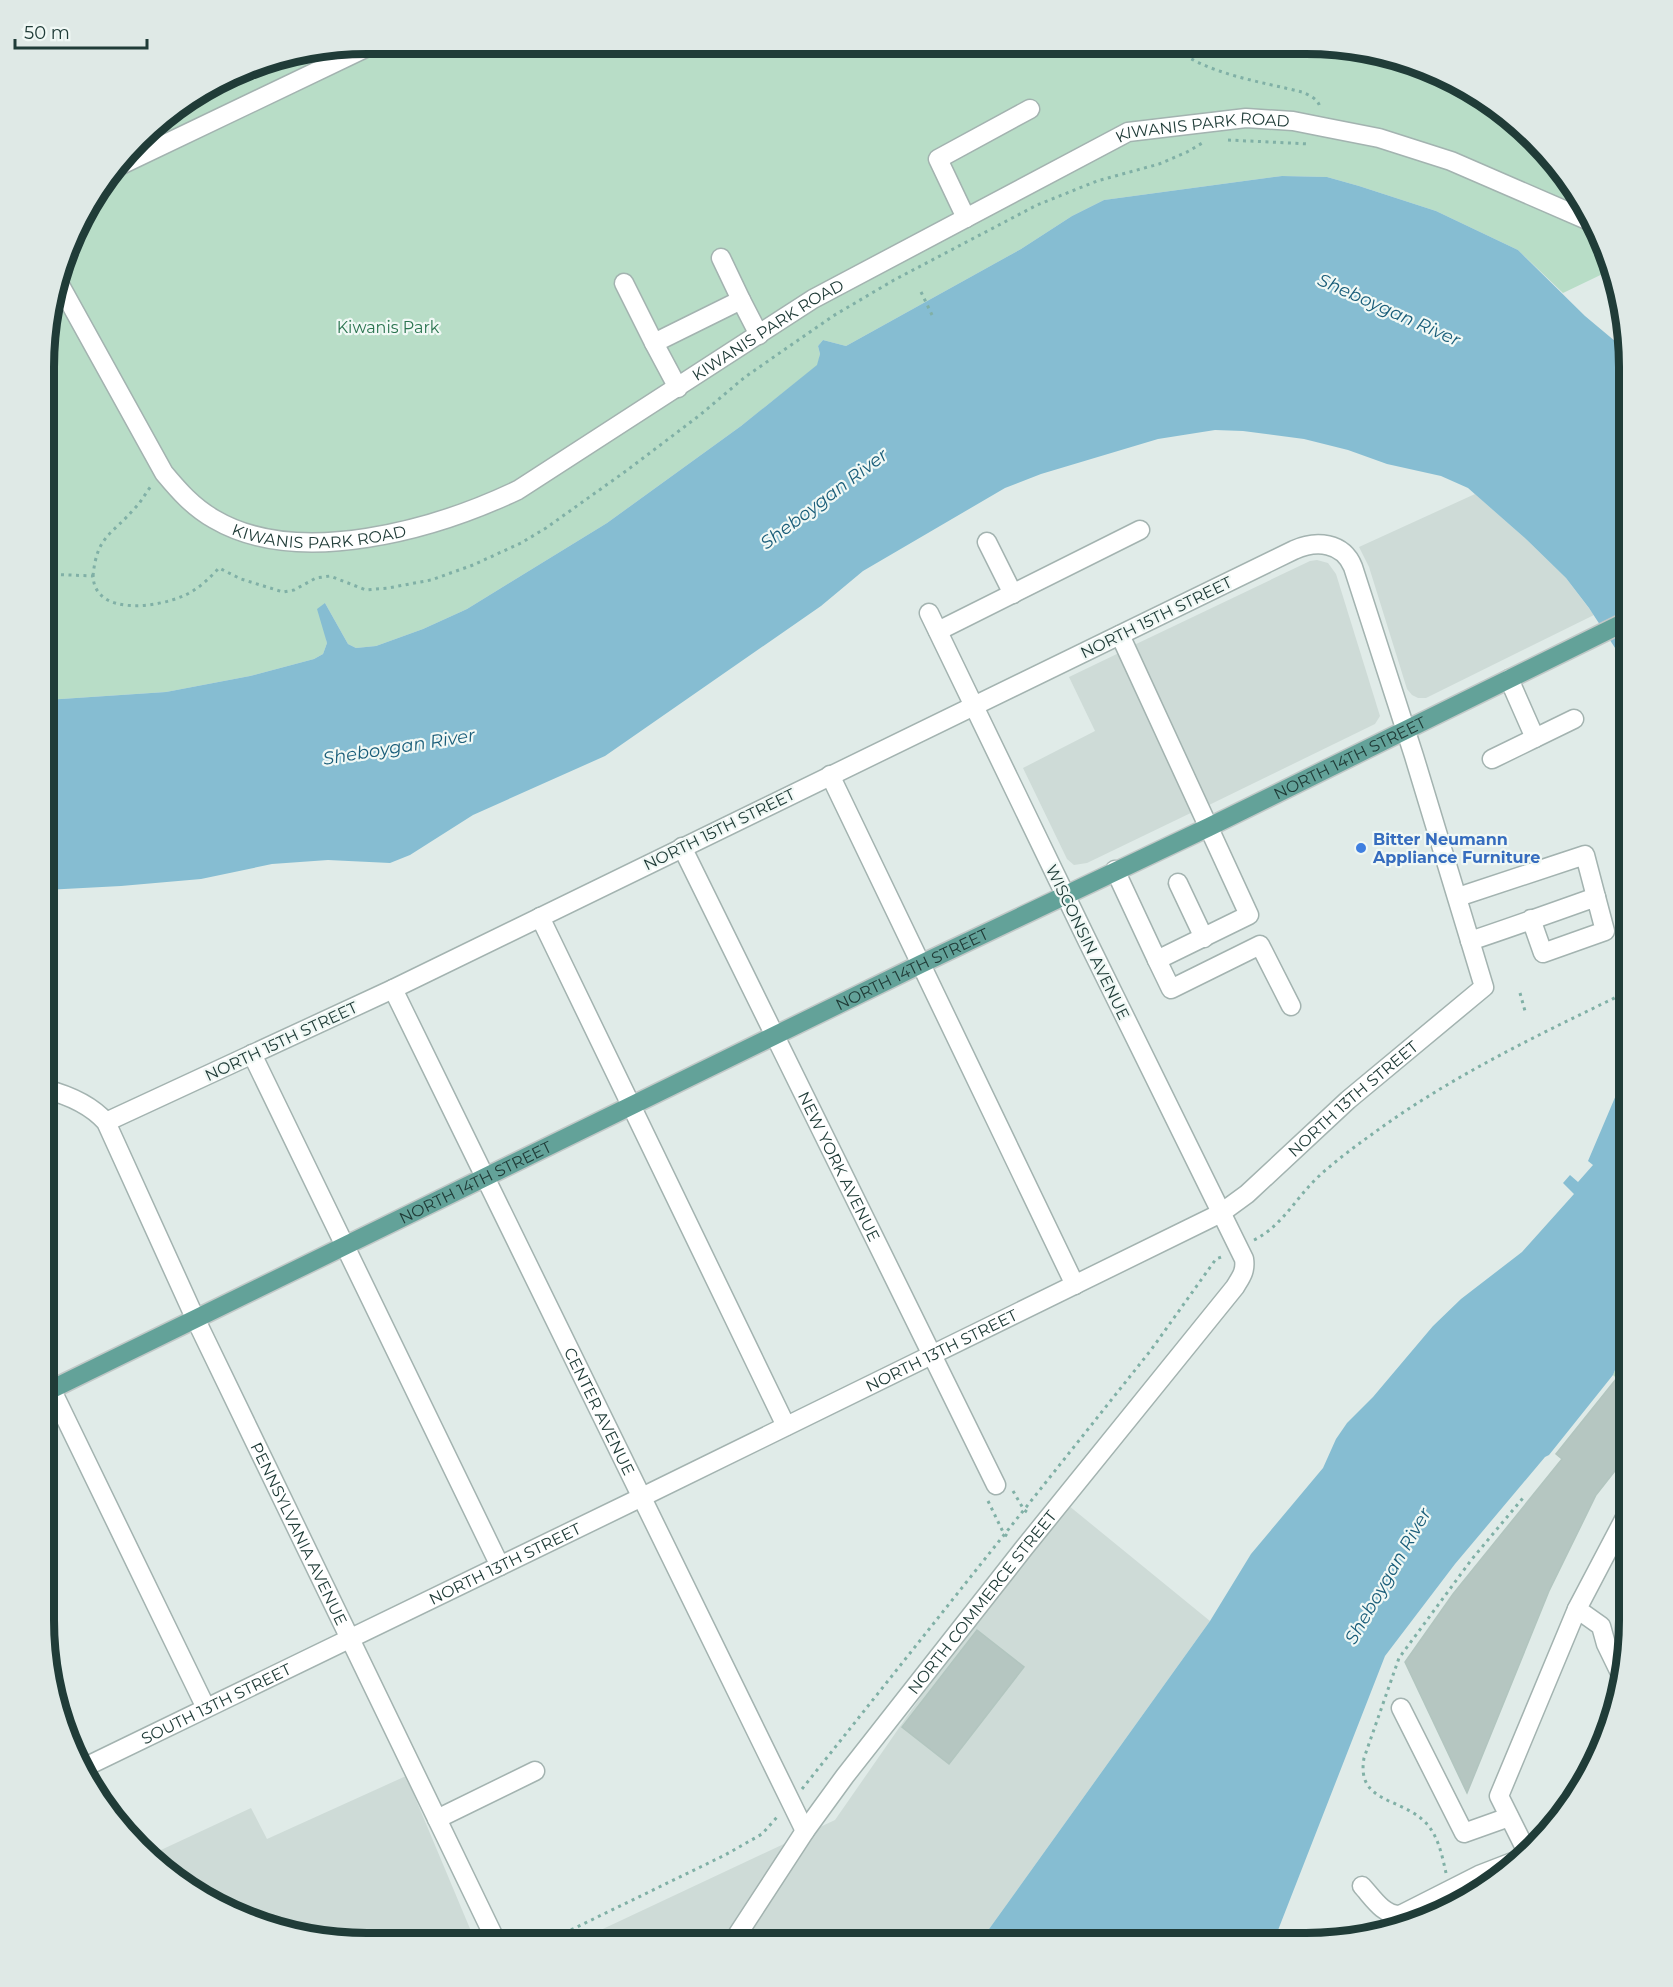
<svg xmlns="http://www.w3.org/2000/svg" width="1673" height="1987" font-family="Montserrat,sans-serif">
  <rect width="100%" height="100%" fill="#e0ebe8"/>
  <g fill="#cedbd7">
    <path d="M1475,494L1527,540L1566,578L1594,615L1426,698H1418L1412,695L1407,689L1369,567L1359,547Z"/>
    <path d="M1317,560L1328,563L1336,574L1380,716L1375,724L1209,805L1132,646L1310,561Z"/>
    <path d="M1121,652L1199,809L1087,863L1074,865L1067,859L1023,768L1095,731L1069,677Z"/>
    <path d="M1063,1501L1210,1621L979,1943H573L835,1820L1022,1551Z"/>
    <path d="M406,1776L476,1943H345L263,1926L205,1900L148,1856L251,1808L267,1839Z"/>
  </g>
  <g fill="#b8ddc7">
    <path d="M367,44L1349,46L1429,68L1485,98L1535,138L1586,205L1613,269L1563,293L1518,250L1436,211L1359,186L1327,177L1282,176L1104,200L1072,216L1021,249L846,346L823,340L818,346L820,354L818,365L741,426L607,523L467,609L423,629L376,646L356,648L348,644L325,603L324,628L327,643L323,654L314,659L250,676L166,692L46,700V324L87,206L154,124L263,61Z"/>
    <path d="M1629,1348V1390L1613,1375L1617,1365Z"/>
  </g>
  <g fill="#86bdd2">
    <path d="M1282,176L1327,177L1359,186L1436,211L1518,250L1585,316L1628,352L1629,367V676L1619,654L1589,608L1566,578L1527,540L1468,488L1441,476L1387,464L1348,450L1304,439L1243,431L1215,430L1158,439L1041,474L1005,488L863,571L821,606L605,756L473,815L410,855L390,863L328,860L272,864L201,879L121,886L45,890L46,700L166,692L250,676L314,659L323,654L327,643L317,609L325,603L348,644L356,648L376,646L423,629L467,609L607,523L741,426L817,365L820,354L818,346L823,340L846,346L1021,249L1072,216L1104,200Z"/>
    <path d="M1629,1078V1348L1617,1365L1613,1375L1549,1455L1545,1457L1455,1564L1385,1656L1273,1943H979L1210,1621L1251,1554L1323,1468L1336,1439L1347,1423L1373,1397L1433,1326L1461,1299L1522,1252L1574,1194L1563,1183L1570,1175L1578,1182L1593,1165L1588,1161L1619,1088L1623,1090Z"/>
  </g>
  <g fill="#b5c6c1" stroke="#b2c5bf" stroke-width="1.5">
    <path d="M1616,1379L1629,1390V1453L1596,1495L1549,1591L1467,1793L1405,1662L1453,1594L1562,1459L1556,1454Z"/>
    <path d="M977,1630L1024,1667L949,1764L902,1727Z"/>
  </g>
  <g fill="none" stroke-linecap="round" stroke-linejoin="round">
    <defs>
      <g id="minor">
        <path d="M119,166L374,44"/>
        <path d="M966,218L938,159L1030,109"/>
        <path d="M721,258L741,300"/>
        <path d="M624,283L654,343"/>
        <path id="s1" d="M60,285L164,473C179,491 193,507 214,519C299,569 436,529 518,490L813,299L1128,132L1246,118L1293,121L1323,127L1379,138L1451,161L1594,223"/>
        <path d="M678,388L654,343L741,300L759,335"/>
        <path d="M987,542L1013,594"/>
        <path d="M938,631L1140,530"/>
        <path d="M1509,679L1535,738L1574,719"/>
        <path d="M1492,759L1535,738"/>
        <path d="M830,775L1075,1285"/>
        <path id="s2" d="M682,847L996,1485"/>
        <path d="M1115,870L1157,960L1249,915L1120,635"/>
        <path d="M1178,883L1204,938"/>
        <path d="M1458,897L1585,855L1596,897"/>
        <path d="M540,917L786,1426"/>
        <path d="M1470,941C1512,927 1554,912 1596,897L1605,931L1543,953L1531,919"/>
        <path d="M1157,960L1171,989L1260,945L1291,1006"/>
        <path id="s3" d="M393,989L805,1831"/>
        <path d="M252,1054L500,1566"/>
        <path id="s4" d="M45,1089C68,1095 90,1104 106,1122L195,1318L497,1943"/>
        <path d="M44,1374L206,1708"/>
        <path d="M1622,1677L1606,1644L1601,1626L1577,1609L1629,1510"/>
        <path d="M1401,1708L1464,1833L1509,1817"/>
        <path id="s5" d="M81,1769L642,1497L1221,1213L1247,1194L1348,1100L1484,987L1414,756L1353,567C1343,542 1316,540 1294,550L393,989L106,1122"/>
        <path d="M437,1819L535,1771"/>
        <path d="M1528,1854L1499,1796L1577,1609"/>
        <path d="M1362,1886C1373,1898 1383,1915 1400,1915L1479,1875L1523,1858"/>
        <path id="s6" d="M732,1943L805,1831L845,1776L1024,1548L1235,1287C1241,1277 1246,1271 1244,1259L1087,940L929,613"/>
      </g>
      <g id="major">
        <path id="s7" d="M44,1393L921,964L1209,827L1629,620"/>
      </g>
    </defs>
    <use href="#minor" stroke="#a3b3b0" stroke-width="21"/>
    <use href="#major" stroke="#c1c8c7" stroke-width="21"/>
    <g stroke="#80b0a6" stroke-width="3" stroke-dasharray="3 4.5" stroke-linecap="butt">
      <path d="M1173,46C1204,74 1263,82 1302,92C1309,95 1319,99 1320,108"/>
      <path d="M1228,140L1310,144"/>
      <path d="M921,292L933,317"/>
      <path d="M46,574L93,576C95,617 158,607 183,596C196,591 209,579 219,568L241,579L283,592L294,590L316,578L330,576L366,590L388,588L431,580L473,565L521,543L546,528L626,471L700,415L745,377L833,316L894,280L1037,205L1097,181L1159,164L1187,152L1204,142"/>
      <path d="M93,576C97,535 112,535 135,508C142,501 146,492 152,485"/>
      <path d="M1520,993L1525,1011"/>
      <path d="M1254,1240C1282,1226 1295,1199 1318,1177C1334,1162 1353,1148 1371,1135C1451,1076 1540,1034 1629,991"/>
      <path d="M1626,1386L1629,1384"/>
      <path d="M1013,1491L1024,1510L1030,1514"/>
      <path d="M988,1501L1004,1534L1010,1538"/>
      <path d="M802,1789L1151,1350L1216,1259L1224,1256"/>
      <path d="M1446,1873C1442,1855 1438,1835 1425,1822C1400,1797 1356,1803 1364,1758L1399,1658L1472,1559L1523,1498"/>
      <path d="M544,1943L725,1855L762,1834L778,1816"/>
    </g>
    <use href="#minor" stroke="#fff" stroke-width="18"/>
    <use href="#major" stroke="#63a299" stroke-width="18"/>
  </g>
  <circle fill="#3f7fe0" stroke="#f0f8f5" stroke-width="2" cx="1361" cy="848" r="6"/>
  <g text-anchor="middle" stroke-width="4.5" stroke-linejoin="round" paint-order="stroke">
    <g font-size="16" fill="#203c38" stroke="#f0f8f5">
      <text dy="6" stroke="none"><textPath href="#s1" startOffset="1382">KIWANIS PARK ROAD</textPath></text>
      <text dy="6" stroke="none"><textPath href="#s1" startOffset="896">KIWANIS PARK ROAD</textPath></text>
      <text dy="6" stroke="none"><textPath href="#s1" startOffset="392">KIWANIS PARK ROAD</textPath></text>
      <text transform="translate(1156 617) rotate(-26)" y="6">NORTH 15TH STREET</text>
      <text dy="6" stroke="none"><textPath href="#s7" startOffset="1452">NORTH 14TH STREET</textPath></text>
      <text transform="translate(719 829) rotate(-26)" y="6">NORTH 15TH STREET</text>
      <text transform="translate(1088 942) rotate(64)" y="6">WISCONSIN AVENUE</text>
      <text dy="6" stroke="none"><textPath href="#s7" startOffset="966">NORTH 14TH STREET</textPath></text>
      <text transform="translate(281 1041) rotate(-25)" y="6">NORTH 15TH STREET</text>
      <text dy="6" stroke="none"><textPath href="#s5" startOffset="1443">NORTH 13TH STREET</textPath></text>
      <text dy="6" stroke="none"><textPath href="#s2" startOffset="356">NEW YORK AVENUE</textPath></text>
      <text dy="6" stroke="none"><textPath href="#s7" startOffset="480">NORTH 14TH STREET</textPath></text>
      <text dy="6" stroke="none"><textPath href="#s5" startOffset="957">NORTH 13TH STREET</textPath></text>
      <text dy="6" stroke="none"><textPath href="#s3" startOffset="470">CENTER AVENUE</textPath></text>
      <text dy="6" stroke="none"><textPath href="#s4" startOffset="525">PENNSYLVANIA AVENUE</textPath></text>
      <text dy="6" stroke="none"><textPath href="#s5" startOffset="471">NORTH 13TH STREET</textPath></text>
      <text dy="6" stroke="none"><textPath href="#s6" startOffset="423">NORTH COMMERCE STREET</textPath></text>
      <text dy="6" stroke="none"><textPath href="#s5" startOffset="150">SOUTH 13TH STREET</textPath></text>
    </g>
    <g font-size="16" fill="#2a744f" stroke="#f0f8f5">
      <text x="388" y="333">Kiwanis Park</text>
    </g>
    <g font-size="16" font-weight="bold" fill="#366cbe" stroke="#f0f8f5" text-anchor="start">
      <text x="1373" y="845">Bitter Neumann<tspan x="1373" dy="18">Appliance Furniture</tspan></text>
    </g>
    <g font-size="18" font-style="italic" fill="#195d79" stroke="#f0f8f5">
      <text transform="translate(1389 310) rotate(24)" y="6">Sheboygan River</text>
      <text transform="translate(824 499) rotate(-37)" y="6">Sheboygan River</text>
      <text transform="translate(399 747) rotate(-9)" y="6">Sheboygan River</text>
      <text transform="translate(1388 1576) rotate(-60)" y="6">Sheboygan River</text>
    </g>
  </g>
  <path d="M0 0H1673V1987H0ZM367 54H1306A313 313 0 0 1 1619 367V1620A313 313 0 0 1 1306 1933H367A313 313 0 0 1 54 1620V367A313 313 0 0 1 367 54Z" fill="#dfe9e6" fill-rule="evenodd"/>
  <path fill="none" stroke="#203c38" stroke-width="8" d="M367 54H1306A313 313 0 0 1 1619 367V1620A313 313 0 0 1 1306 1933H367A313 313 0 0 1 54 1620V367A313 313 0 0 1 367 54Z"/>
  <path d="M15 39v9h132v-9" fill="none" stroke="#203c38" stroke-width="3"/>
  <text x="24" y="39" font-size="18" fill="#203c38" stroke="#f0f8f5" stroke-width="4.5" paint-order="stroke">50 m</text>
</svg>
